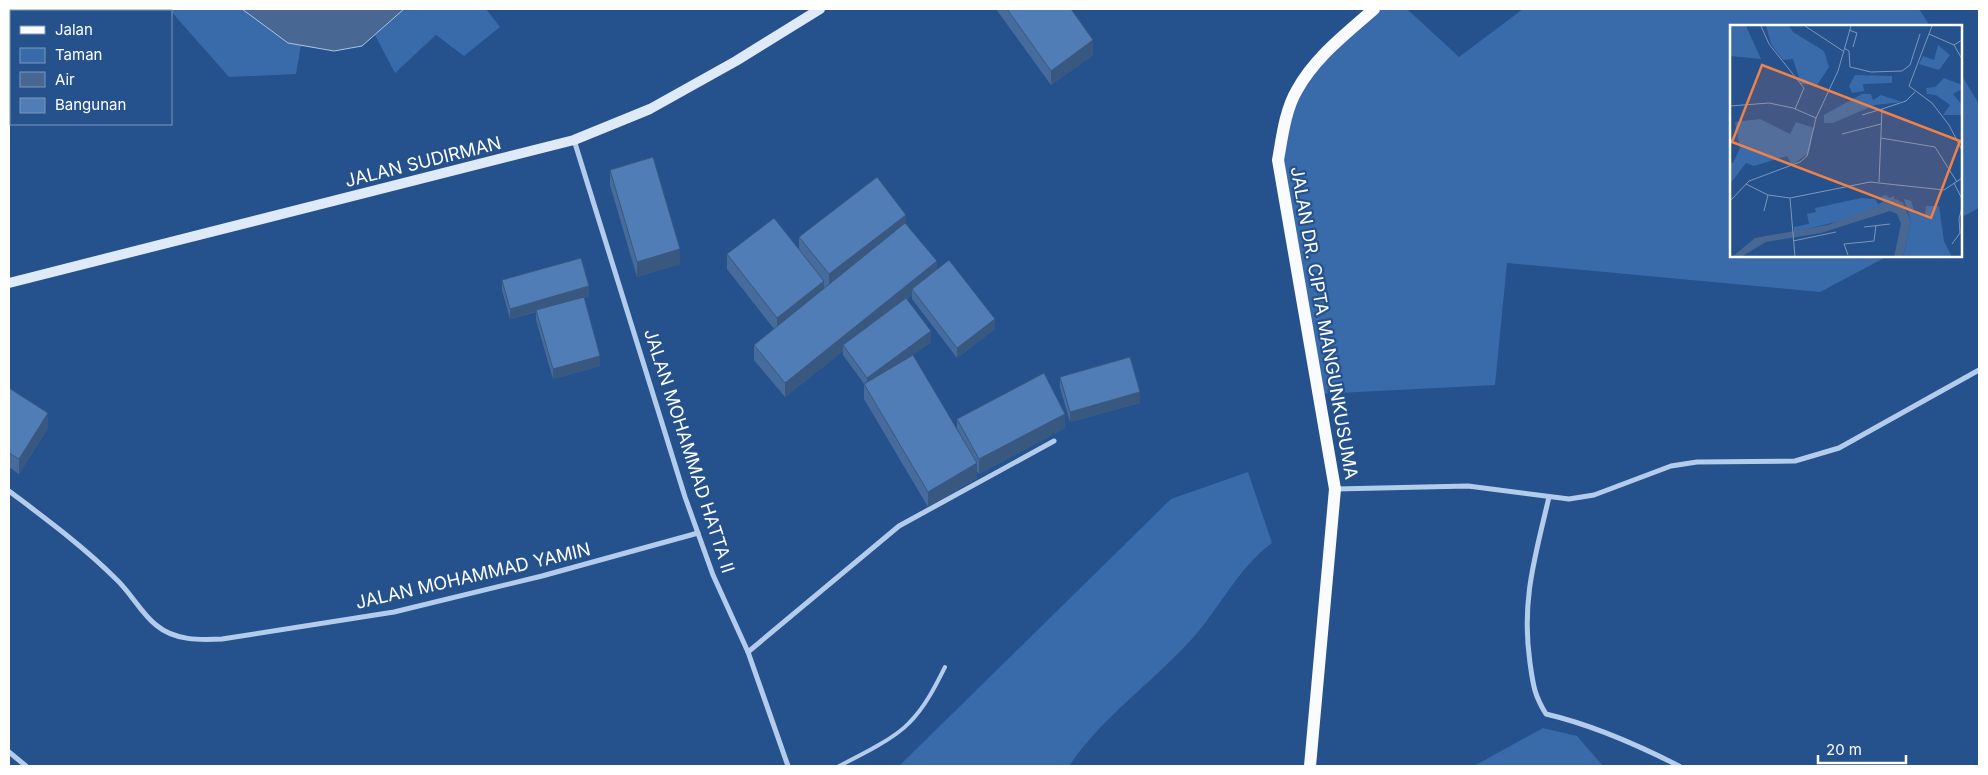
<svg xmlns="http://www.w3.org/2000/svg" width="1988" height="775" font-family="Inter,sans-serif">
  <rect width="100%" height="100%" fill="#25518d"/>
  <g fill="#396baa">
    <path d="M9,9H61L57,11H11V116L9,117Z"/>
    <path d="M169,9H242L288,43L301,45L296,74L229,77Z"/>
    <path d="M404,9H486L500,27L464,56L436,35L395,73L375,35Z"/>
    <path d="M1374,9H1407L1459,57L1523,9H1919L1930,26H1732V256H1888L1820,292L1507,263L1495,385L1319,394L1278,160L1296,90Z"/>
    <path d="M1962,76L1979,104V208L1962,217Z"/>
    <path d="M1248,472L1272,543C1237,569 1220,608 1191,640C1152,683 1102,717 1069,766H899L1171,499Z"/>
    <path d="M1543,728L1577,736L1603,766H1474Z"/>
  </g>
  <path fill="#486792" stroke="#a9c7eb" d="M242,9H404L362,46L334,51L288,43Z"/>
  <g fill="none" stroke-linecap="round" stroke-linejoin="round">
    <path stroke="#b4cceb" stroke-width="4" d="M839,766C859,756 894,739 909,723C925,707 935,687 945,667"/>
    <g stroke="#b4cceb" stroke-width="5">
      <path d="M574,140L685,497L713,575L748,652L788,766"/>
      <path d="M1336,489L1468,486L1569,499L1594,495L1671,466L1697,462L1795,461L1839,448L1979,370"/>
      <path d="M9,491C46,519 83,546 116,579C131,593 141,613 156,625C175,641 200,640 222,639L394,612L542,576L698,533"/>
      <path d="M1549,497C1535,557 1521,601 1530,663C1533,684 1534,695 1546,714C1593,725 1636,744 1679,766"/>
      <path d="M748,652L899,526L1054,441"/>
      <path d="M9,752L26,766"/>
    </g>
    <path stroke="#dfeaf9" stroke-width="10" d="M9,283L574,140L650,109L736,61L820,9"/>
    <path stroke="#f9fbff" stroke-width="12" d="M1310,766L1335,489L1278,160C1282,138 1285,110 1297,90C1315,57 1347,33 1374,9"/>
  </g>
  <g fill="#466c9d">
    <path d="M996,9H1071L1093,55L1051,85Z"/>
    <path d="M610,170L680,264L637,277L610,185Z"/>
    <path d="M906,223L937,270L995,329L957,358L912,299V295L907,299L931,342L908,358L957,430V419L1065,428L979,474L977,471V478L928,507L864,399V384L843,355V351L785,397L754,360V345L774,329L727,269V254L799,250V237Z"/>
    <path d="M502,280L589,296L584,298L600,366L553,379L536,320V312L510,319L502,290Z"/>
    <path d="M1060,377L1140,403L1070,422L1060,388Z"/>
    <path d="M9,388L48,428L19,474L9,467Z"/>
  </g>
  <g fill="#39587f">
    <path d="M1093,40V55L1051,85V71Z"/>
    <path d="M906,215V230L829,289V274Z"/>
    <path d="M680,249V264L637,277V262Z"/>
    <path d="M937,261V276L912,289V295L846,349L843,345V351L785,397V383Z"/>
    <path d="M824,281V296L777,333V318Z"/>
    <path d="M589,286V296L510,319V309Z"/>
    <path d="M995,319V329L957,358V348Z"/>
    <path d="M931,331V342L867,388V378Z"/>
    <path d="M600,356V366L553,379V369Z"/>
    <path d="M1140,392V403L1070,422V412Z"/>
    <path d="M48,413V428L19,474V459Z"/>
    <path d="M1065,414V428L979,474V459Z"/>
    <path d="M977,463V478L928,507V492Z"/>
  </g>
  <g fill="#517db6" stroke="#39587f">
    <path d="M1007,9H1071L1093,40L1051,71Z"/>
    <path d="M653,157L680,249L637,262L610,170Z"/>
    <path d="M877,177L906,215L829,274L799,237Z"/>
    <path d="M774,218L824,281L777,318L727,254Z"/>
    <path d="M905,223L937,261L785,383L754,345Z"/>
    <path d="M581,258L589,286L510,309L502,280Z"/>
    <path d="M949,260L995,319L957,348L912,289Z"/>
    <path d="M584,297L600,356L553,369L536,310Z"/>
    <path d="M906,298L931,331L867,378L843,345Z"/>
    <path d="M913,355L977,463L928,492L864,384Z"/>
    <path d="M1130,357L1140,392L1070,412L1060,377Z"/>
    <path d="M1044,373L1065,414L979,459L957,419Z"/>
    <path d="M9,388L48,413L19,459L9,453Z"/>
  </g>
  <g text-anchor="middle" stroke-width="4.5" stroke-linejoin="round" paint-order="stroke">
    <g font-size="18" fill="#fff" stroke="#25518d">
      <text transform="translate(423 162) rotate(-14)" y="6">JALAN SUDIRMAN</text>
      <text transform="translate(1324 323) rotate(80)" y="6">JALAN DR. CIPTA MANGUNKUSUMA</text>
      <text transform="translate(689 451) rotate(72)" y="6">JALAN MOHAMMAD HATTA II</text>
      <text transform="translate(473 576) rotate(-13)" y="6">JALAN MOHAMMAD YAMIN</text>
    </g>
  </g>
  <g transform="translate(1730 25)">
    <rect width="232" height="232" fill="#25518d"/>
    <path d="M0,1H16L31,34L0,31ZM36,1H59L63,7L94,26L99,42L87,60L71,59L63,34L53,35L41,19ZM208,20L220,30L209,45L189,39L193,31L204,35ZM125,50L162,51V58L133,59L134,66L122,68L119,61ZM214,53L232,60V64L223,69L232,80V90H213L220,80L206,70L197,69L196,63L205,62ZM132,69H141L143,75L151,70L172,77L145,80L103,98H94V90ZM30,94L60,109L66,97L84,103L79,128L62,140L57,131L24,141L16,138L0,159V138H3L10,123L5,97ZM156,170L159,173L164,171V175L110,196L64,207V202L79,199L77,189L86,187L85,183L131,173L145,174L148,179L153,177L152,171ZM174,174L181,176L185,189L195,190L196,181H209L214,216L222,232H173L181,196Z" fill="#396baa"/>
    <path d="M166,174L173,178L181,196L173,232H164L171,199L167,189L160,186L91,208L36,217L11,232H2L25,213L98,200Z" fill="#486792"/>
    <path fill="none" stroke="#7c97bb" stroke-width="1" d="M31,1L39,19L74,63L65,84M75,1L113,26M202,1L179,61L202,78L219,100L232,125M119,5L127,8L123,22M199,9L224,20L232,15M224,20L232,34M114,23L119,26L120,42L141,47L172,46L180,40L190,9M0,81L39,78L63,83L86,93M132,90L152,84M112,109L151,99M151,113L205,122L227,157M149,157L152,84L176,76L185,67M224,158L232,174M16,159L38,170L60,173L140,157L214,165L232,153M60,173L65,232M0,176L19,156L70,137L77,131L86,93L108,46L121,1M34,186L38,170M134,202L160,199M63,216L106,207M222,219L230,208L229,194L232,182M118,230L114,219L144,216L146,200M118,232H139"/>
    <path fill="#ee8249" fill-opacity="0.15" stroke="#ee8249" stroke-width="2.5" d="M32,40L230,116L201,193L2,117Z"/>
    <rect width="232" height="232" fill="none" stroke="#fff" stroke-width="2.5"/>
  </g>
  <rect width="1988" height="775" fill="none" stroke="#ffffff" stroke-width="20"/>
  <rect x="10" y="10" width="162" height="115" fill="#25518d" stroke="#7c97bb"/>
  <rect x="20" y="26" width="25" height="8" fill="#f9fbff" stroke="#7c97bb"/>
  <text x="55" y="35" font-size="15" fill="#ffffff">Jalan</text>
  <rect x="20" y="48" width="25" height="15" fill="#396baa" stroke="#7c97bb"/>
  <text x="55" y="60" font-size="15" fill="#ffffff">Taman</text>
  <rect x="20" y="72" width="25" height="15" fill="#486792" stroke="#7c97bb"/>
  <text x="55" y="85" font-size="15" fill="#ffffff">Air</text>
  <rect x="20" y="98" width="25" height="15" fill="#517db6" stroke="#7c97bb"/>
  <text x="55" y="110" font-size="15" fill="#ffffff">Bangunan</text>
  <path d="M1818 755v8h88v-8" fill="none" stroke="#ffffff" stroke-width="2.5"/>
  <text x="1826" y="755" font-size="15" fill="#ffffff" stroke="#25518d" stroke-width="4" paint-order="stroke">20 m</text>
</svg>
